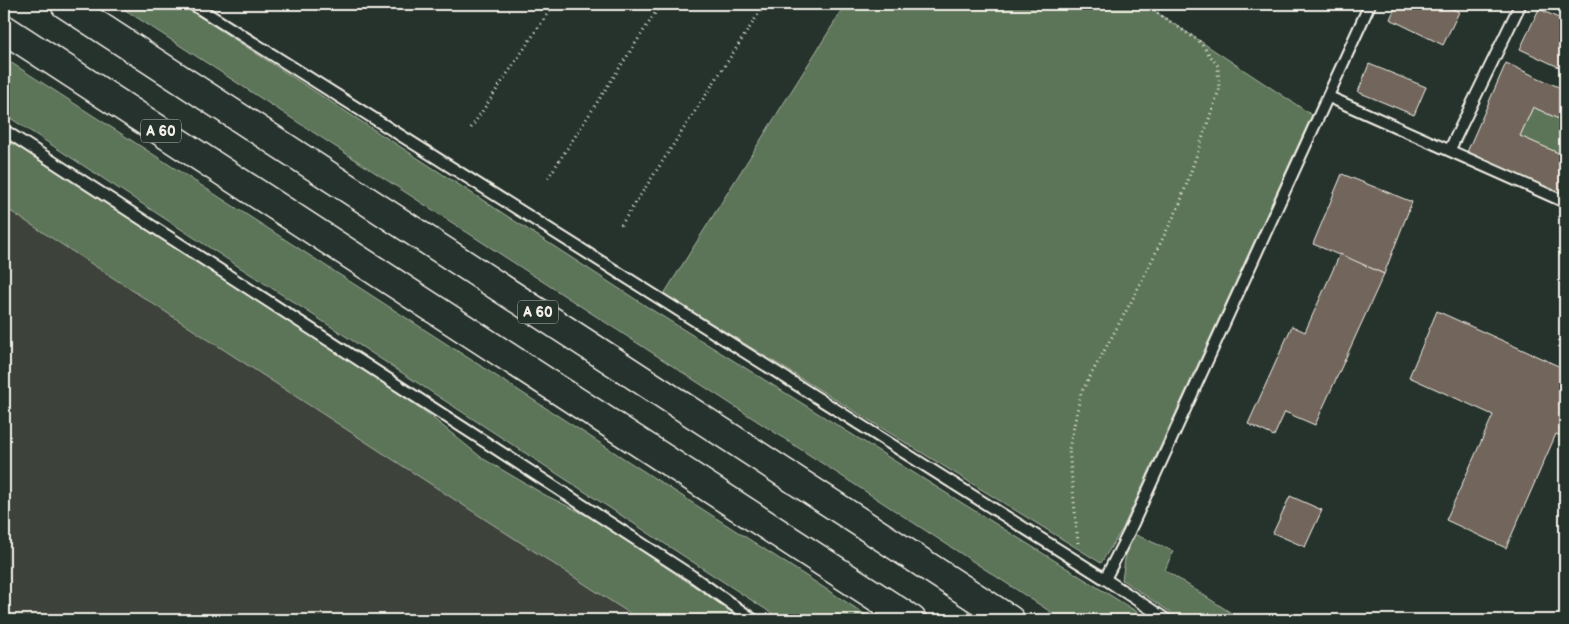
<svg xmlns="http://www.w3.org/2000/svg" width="1569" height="624" font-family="'Balsamiq Sans',sans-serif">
  <rect width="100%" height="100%" fill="#26332d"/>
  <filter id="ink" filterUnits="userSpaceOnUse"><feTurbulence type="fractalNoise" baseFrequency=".02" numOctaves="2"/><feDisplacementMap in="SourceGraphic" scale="10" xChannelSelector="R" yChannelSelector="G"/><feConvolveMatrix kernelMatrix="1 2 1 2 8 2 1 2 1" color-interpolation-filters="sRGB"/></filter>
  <g filter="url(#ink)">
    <path fill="#3d423b" d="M4,207L640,620H4Z"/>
    <g fill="#5c7459" stroke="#a8b2a0">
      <path d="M116,4H180L649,308L1150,620H1063Z"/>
      <path d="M846,4H1144L1312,115L1123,528L1101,563L664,294Z"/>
      <path d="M4,58L874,620H782L4,114Z"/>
      <path d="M1533,107L1565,122V156L1520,136Z"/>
      <path d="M4,138L379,379L428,414L482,458L545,495L590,517L745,620H640L4,207Z"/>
      <path d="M1129,532L1173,551L1165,570L1242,620H1182L1122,580Z"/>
    </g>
    <g fill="#72665c" stroke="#f4f1e8">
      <path d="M1397,4H1443L1459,12L1443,45L1390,19Z"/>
      <path d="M1539,9L1565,21V70L1520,49Z"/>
      <path d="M1506,63L1565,90V122L1533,107L1520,136L1565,156V196L1467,152Z"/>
      <path d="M1369,64L1426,87L1414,115L1358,92Z"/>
      <path d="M1342,174L1412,202L1384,274L1313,244Z"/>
      <path d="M1340,254L1384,274L1315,425L1285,412L1274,436L1248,424L1292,326L1305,332Z"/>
      <path d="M1437,311L1565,369V438L1556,434L1506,548L1446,520L1493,415L1409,377Z"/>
      <path d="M1290,496L1322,510L1305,547L1273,533Z"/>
    </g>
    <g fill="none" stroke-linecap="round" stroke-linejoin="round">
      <defs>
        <g id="service">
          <path d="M192,4L1105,579"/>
          <path d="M1329,97L1565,202"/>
          <path d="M4,130L692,576L754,620"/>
          <path d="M1450,149L1520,5"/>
          <path d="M1167,620L1105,579L1129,532L1370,4"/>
        </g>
        <g id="motorway">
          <path d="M65,4L1010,620"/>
          <path d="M4,29L912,620"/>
        </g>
      </defs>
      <use href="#service" stroke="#f4f1e8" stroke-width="14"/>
      <use href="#motorway" stroke="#f4f1e8" stroke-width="31"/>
      <g stroke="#f4f1e8" stroke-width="3" stroke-dasharray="1 4" stroke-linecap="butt">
        <path d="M471,128L554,4"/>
        <path d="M548,178L661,4"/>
        <path d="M621,225L765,4"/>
        <path d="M1078,543L1069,449L1081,393L1131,302L1179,206L1219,90L1218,66L1199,41L1144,4"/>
      </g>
      <use href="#service" stroke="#26332d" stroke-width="10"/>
      <use href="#motorway" stroke="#26332d" stroke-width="28"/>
    </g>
  </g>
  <g text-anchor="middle" stroke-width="4.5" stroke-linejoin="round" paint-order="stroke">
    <g fill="#26332d" stroke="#b6b8b0" stroke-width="1">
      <rect x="141" y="119.5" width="40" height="23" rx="4"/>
      <rect x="518" y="300.5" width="40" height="23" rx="4"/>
    </g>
    <g font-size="14" font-weight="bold" fill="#f4f1e8">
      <text x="161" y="136">A 60</text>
      <text x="538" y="317">A 60</text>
    </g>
  </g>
  <rect width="1569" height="624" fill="none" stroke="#26332d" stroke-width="20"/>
  <rect x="10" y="10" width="1549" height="604" fill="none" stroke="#f4f1e8" stroke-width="2" filter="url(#ink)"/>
</svg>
